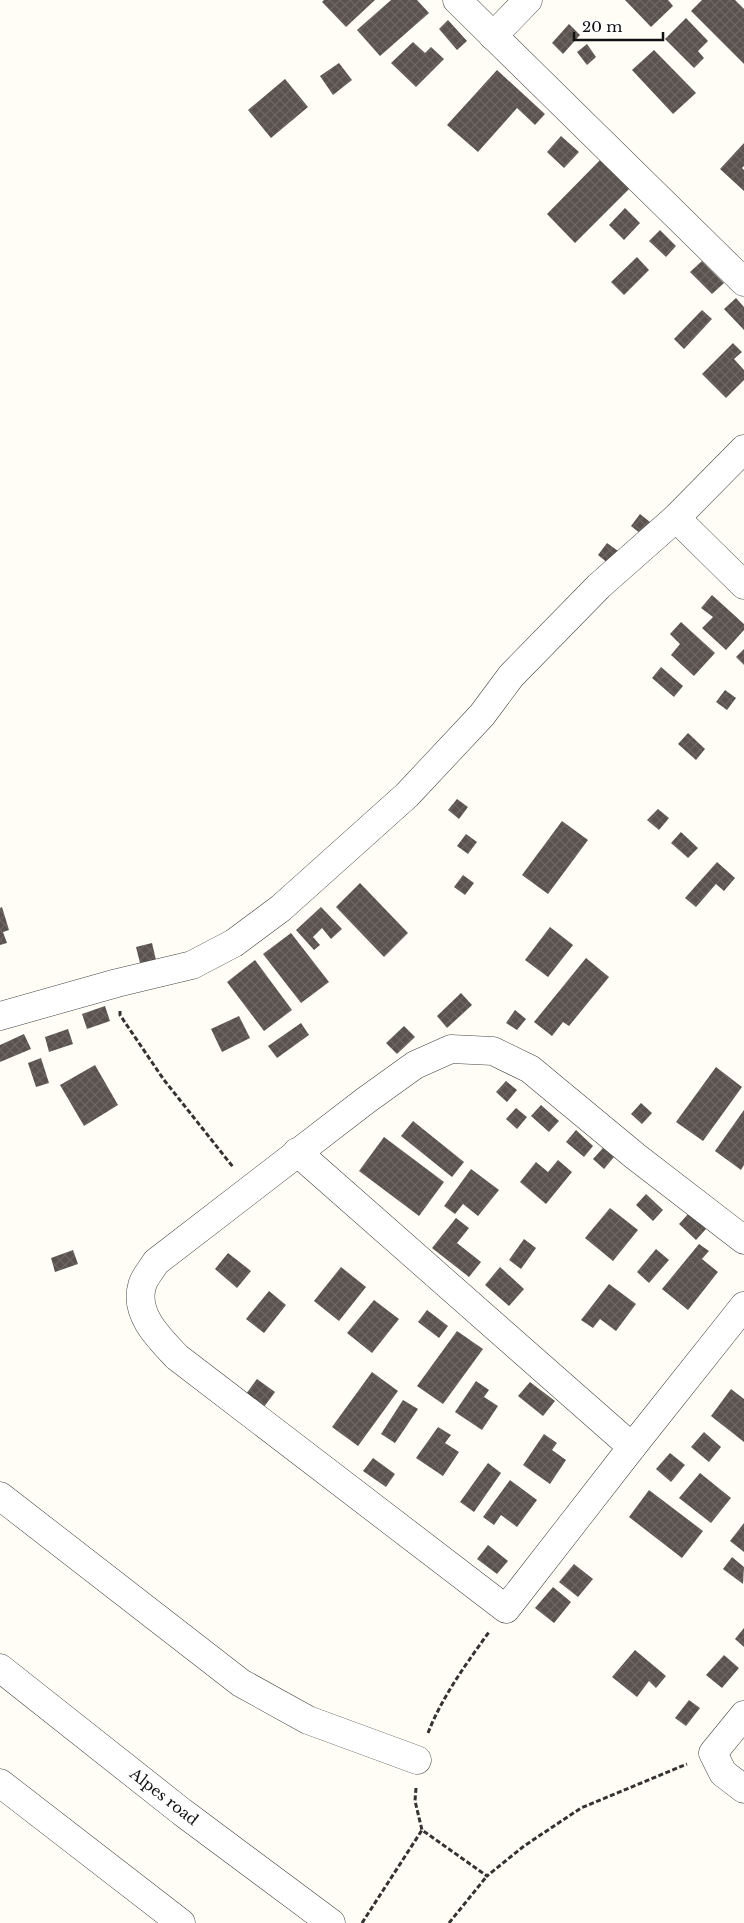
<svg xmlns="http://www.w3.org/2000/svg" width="744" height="1923" font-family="'Libre Baskerville',serif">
  <defs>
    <pattern id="building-cross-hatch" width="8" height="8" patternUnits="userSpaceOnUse" patternTransform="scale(1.25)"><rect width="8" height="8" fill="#5a524d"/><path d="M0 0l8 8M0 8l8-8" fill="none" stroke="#6d6662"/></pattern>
  </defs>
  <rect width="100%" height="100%" fill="#fffdf5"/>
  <g fill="url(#building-cross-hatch)">
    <path d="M324,0H375L346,27L322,2Z"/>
    <path d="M391,0H417L429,13L380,56L357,30Z"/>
    <path d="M625,0H668L673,6L651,27Z"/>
    <path d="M702,0H735L744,9V64L691,11Z"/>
    <path d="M686,18L708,41L698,51L704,58L694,68L665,39Z"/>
    <path d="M448,20L467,41L457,50L439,29Z"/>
    <path d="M569,24L580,35L563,54L552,43Z"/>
    <path d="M413,42L425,53L431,47L444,59L416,87L391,63Z"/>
    <path d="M587,44L596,57L587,65L577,52Z"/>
    <path d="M654,50L696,93L673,114L632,70Z"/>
    <path d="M339,63L352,80L333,95L320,76Z"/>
    <path d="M497,70L545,114L535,125L517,108L478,152L447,125Z"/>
    <path d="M285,79L308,107L271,138L248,110Z"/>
    <path d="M561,136L579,152L564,168L547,152Z"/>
    <path d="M744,143V166L742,168L744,170V191L720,169Z"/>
    <path d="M601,159L630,188L575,243L547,214Z"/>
    <path d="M625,208L640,223L624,240L609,225Z"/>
    <path d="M660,230L676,246L666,257L649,241Z"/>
    <path d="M637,257L649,270L624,295L611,282Z"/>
    <path d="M702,261L724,283L712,294L690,272Z"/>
    <path d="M736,298L744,307V330L724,309Z"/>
    <path d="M702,310L712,319L684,349L674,339Z"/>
    <path d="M733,343L742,352L734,359L744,370V380L726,398L702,374Z"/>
    <path d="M640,514L650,522L641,534L631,526Z"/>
    <path d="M607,543L618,551L609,564L598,555Z"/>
    <path d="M712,595L744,624V630L726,650L702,628L713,617L701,608Z"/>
    <path d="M681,622L715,653L694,676L671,655L680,644L670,634Z"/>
    <path d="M744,649V665L736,657Z"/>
    <path d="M661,667L683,686L674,697L652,678Z"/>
    <path d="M725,690L736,698L727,710L716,702Z"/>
    <path d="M688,733L705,749L696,760L678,744Z"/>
    <path d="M457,799L468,807L459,819L448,810Z"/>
    <path d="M658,809L669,818L659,830L647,820Z"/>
    <path d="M562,821L588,840L548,894L522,875Z"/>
    <path d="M681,832L698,848L688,858L671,843Z"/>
    <path d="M466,834L477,842L468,854L457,846Z"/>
    <path d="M717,862L735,878L724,891L716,884L696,907L685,898Z"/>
    <path d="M463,875L474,883L465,895L454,887Z"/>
    <path d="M360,883L408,933L384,957L336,907Z"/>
    <path d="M2,907L9,930L3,932L7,943L0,945V908Z"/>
    <path d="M321,907L342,929L331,939L322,928L313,937L320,945L314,950L296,930Z"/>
    <path d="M550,927L573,945L548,977L525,960Z"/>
    <path d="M291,933L329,982L301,1003L263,954Z"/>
    <path d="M152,943L156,960L140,963L136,947Z"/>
    <path d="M586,958L609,977L569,1026L563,1022L552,1036L534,1022Z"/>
    <path d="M255,960L292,1010L264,1031L227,982Z"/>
    <path d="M461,993L472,1005L447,1028L437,1016Z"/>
    <path d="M105,1006L110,1021L87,1029L82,1014Z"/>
    <path d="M515,1010L526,1019L517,1030L506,1023Z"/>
    <path d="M239,1016L250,1038L222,1052L211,1029Z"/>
    <path d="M301,1023L309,1035L277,1058L268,1046Z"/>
    <path d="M404,1026L415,1037L397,1054L386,1043Z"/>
    <path d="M68,1029L73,1044L49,1052L45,1037Z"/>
    <path d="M24,1034L31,1049L0,1062V1045Z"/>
    <path d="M41,1058L49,1083L36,1087L28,1063Z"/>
    <path d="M95,1065L118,1105L84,1126L60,1085Z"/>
    <path d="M716,1067L742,1087L703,1141L676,1122Z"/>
    <path d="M506,1081L517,1090L507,1102L496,1092Z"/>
    <path d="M641,1103L652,1113L642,1124L631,1114Z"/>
    <path d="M541,1105L559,1121L549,1132L531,1116Z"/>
    <path d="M516,1108L527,1117L517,1129L506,1119Z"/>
    <path d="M744,1110V1165L741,1170L715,1151Z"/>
    <path d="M413,1121L464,1162L452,1177L401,1136Z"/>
    <path d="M576,1130L593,1146L584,1157L566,1142Z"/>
    <path d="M384,1137L444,1182L419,1216L359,1171Z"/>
    <path d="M603,1148L614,1157L604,1169L593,1159Z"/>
    <path d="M558,1160L572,1172L546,1204L520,1182L536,1162L548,1172Z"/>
    <path d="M471,1169L499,1190L478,1216L463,1204L455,1214L444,1206Z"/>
    <path d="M646,1194L663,1210L653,1221L636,1205Z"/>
    <path d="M610,1208L638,1230L613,1261L585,1238Z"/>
    <path d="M689,1213L706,1229L696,1240L679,1224Z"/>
    <path d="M456,1218L469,1228L457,1243L481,1262L469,1277L432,1248Z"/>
    <path d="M524,1239L536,1248L521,1269L509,1260Z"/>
    <path d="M699,1244L709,1251L702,1259L718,1272L688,1310L662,1289Z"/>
    <path d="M656,1249L669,1260L649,1283L637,1272Z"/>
    <path d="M73,1250L78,1264L55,1272L51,1258Z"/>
    <path d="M228,1253L251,1271L237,1288L215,1269Z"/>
    <path d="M341,1267L366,1287L339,1321L314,1301Z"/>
    <path d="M500,1267L524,1289L509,1306L485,1285Z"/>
    <path d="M609,1284L636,1304L616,1331L600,1319L593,1328L581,1320Z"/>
    <path d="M269,1291L286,1305L264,1333L246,1319Z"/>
    <path d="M374,1300L399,1319L372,1353L347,1333Z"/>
    <path d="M427,1310L448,1326L439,1338L418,1322Z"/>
    <path d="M457,1331L483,1349L443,1404L417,1386Z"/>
    <path d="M372,1372L398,1391L358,1446L332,1427Z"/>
    <path d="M257,1379L275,1392L264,1407L246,1394Z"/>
    <path d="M476,1381L489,1390L484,1397L498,1406L482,1430L455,1412Z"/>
    <path d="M530,1382L555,1401L543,1416L518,1396Z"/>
    <path d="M731,1389L744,1399V1442L711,1416Z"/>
    <path d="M403,1400L418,1409L395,1443L381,1434Z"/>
    <path d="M438,1427L451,1435L445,1443L459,1452L443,1476L416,1458Z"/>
    <path d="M704,1432L721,1447L709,1462L691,1447Z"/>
    <path d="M544,1434L557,1443L552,1450L566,1460L550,1484L523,1465Z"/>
    <path d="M670,1453L685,1465L671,1482L656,1469Z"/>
    <path d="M373,1458L395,1474L386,1487L363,1471Z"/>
    <path d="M488,1463L501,1473L474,1512L460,1502Z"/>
    <path d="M700,1473L731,1498L711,1523L679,1498Z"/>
    <path d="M510,1480L537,1500L517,1527L501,1515L494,1525L483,1517Z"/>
    <path d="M649,1490L703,1531L682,1558L629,1517Z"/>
    <path d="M744,1523V1552L730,1541Z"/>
    <path d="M488,1545L508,1561L497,1574L477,1559Z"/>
    <path d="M732,1557L744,1567L743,1584L723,1569Z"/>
    <path d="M574,1564L593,1579L578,1597L559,1582Z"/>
    <path d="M553,1587L571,1602L554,1623L535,1608Z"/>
    <path d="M744,1628V1647L735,1639Z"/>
    <path d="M635,1650L666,1676L656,1688L649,1681L637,1697L612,1677Z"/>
    <path d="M724,1655L739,1668L722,1688L706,1675Z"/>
    <path d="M689,1700L700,1708L686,1726L675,1718Z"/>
  </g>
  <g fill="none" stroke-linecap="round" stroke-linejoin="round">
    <defs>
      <g id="minor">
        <path d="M457,0L744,282"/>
        <path d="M493,36L528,0"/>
        <path d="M676,518L744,585"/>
        <path d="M0,1016L117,983L192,965L234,943L281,908L407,795L482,715L511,676L599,586L676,518L744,449"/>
        <path d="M297,1152L632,1447"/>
        <path d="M744,1240L635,1156L530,1069L493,1051L451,1049L415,1065L365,1101L156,1262C152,1269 144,1277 142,1286C134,1314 159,1338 177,1357L506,1609L632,1447L744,1306"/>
        <path d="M0,1496L241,1683L308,1720L417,1760"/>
        <path d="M0,1668L182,1812L331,1923"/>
        <path d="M744,1715L713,1753L723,1773L744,1789"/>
        <path d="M0,1783L181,1923"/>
      </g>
    </defs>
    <use href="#minor" stroke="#444" stroke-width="29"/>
    <g stroke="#333" stroke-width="3" stroke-dasharray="5 2.5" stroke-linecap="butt">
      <path d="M120,1011V1015L164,1080L233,1167"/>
      <path d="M428,1733C442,1697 466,1664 489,1632"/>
      <path d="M416,1788L415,1801L422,1830L487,1876L524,1846L581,1808L687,1764"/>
      <path d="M362,1923L422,1830"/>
      <path d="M449,1923L487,1876"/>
    </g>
    <use href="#minor" stroke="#fff" stroke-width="28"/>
  </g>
  <g text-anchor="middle" stroke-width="5" stroke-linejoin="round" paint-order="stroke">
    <g font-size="15" fill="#111" stroke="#fff">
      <text transform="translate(164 1797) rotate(38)" y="5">Alpes road</text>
    </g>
  </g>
  <path d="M574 32v8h89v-8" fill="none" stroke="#111111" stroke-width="2.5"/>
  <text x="582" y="32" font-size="15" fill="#111111" stroke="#ffffff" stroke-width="4" paint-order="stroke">20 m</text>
</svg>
